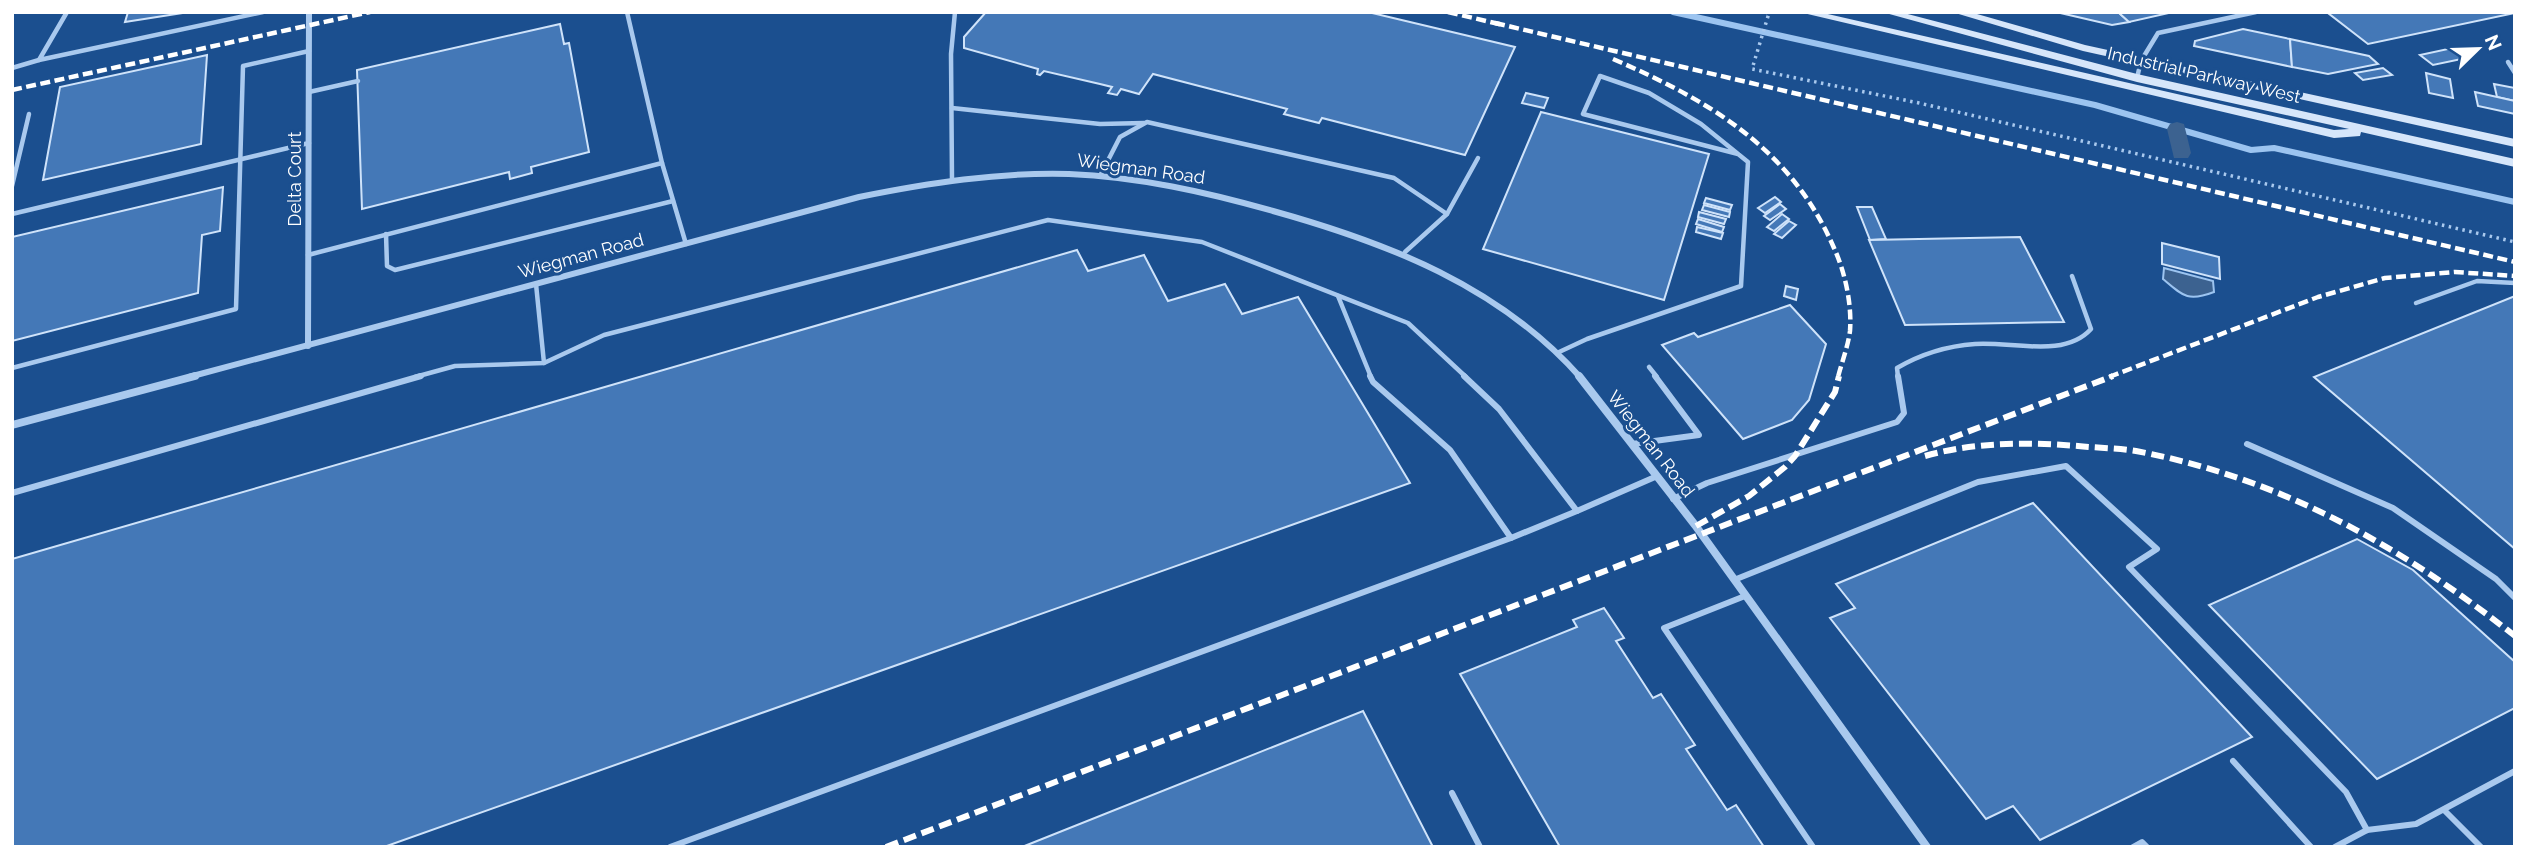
<svg xmlns="http://www.w3.org/2000/svg" width="2527" height="859" font-family="Raleway,sans-serif">
  <rect width="100%" height="100%" fill="#1b4f8f"/>
  <path fill="#3c6290" stroke="#9cc4f0" stroke-width="2" d="M2164,268L2213,281L2214,292C2188,302 2183,296 2163,279Z"/>
  <g fill="none" stroke-linecap="round" stroke-linejoin="round">
    <path stroke="#9cc4f0" stroke-width="6" d="M1673,12L2095,105L2251,150L2274,148L2515,202"/>
    <path fill="#3c6290" fill-rule="evenodd" d="M2177,122L2184,124L2191,153L2188,158H2174L2167,129L2170,124Z"/>
  </g>
  <g fill="#4478b7" stroke="#cfe3fa" stroke-width="2">
    <path d="M128,12H189L125,22Z"/>
    <path d="M986,12H1368L1515,47L1465,155L1322,118L1319,123L1284,114L1287,109L1153,74L1139,94L1121,89L1117,95L1108,93L1112,87L1100,84L1044,71L1040,75L1037,74L1038,69L964,48V37Z"/>
    <path d="M2056,12H2118L2129,22L2112,25Z"/>
    <path d="M2118,12H2168L2169,13L2129,22Z"/>
    <path d="M2334,12H2515V13L2368,44L2328,13Z"/>
    <path d="M560,24L564,44L569,43L589,152L531,167L532,173L510,179L509,172L362,209L357,70Z"/>
    <path d="M2243,29L2290,39L2292,67L2194,46L2195,41Z"/>
    <path d="M2290,39L2369,56L2378,64L2328,74L2292,67Z"/>
    <path d="M2457,47L2471,57L2433,65L2420,55Z"/>
    <path d="M207,55L201,144L43,180L60,87Z"/>
    <path d="M2383,68L2392,75L2363,80L2355,73Z"/>
    <path d="M2426,73L2450,79L2453,98L2429,93Z"/>
    <path d="M2494,84L2515,88V101L2497,97Z"/>
    <path d="M2475,92L2515,101V114L2478,106Z"/>
    <path d="M1526,93L1548,98L1544,108L1522,103Z"/>
    <path d="M1541,112L1709,154L1664,300L1483,249Z"/>
    <path d="M223,187L220,231L202,235L198,293L12,341V237Z"/>
    <path d="M1775,197L1781,202L1765,213L1758,208Z"/>
    <path d="M1706,198L1732,205L1730,210L1704,203Z"/>
    <path d="M1780,204L1786,209L1770,220L1764,216Z"/>
    <path d="M1704,205L1730,212L1729,217L1702,210Z"/>
    <path d="M1857,207H1872L1886,239L1870,240Z"/>
    <path d="M1699,212L1726,219L1724,224L1698,217Z"/>
    <path d="M1782,214L1789,219L1774,231L1767,227Z"/>
    <path d="M1698,219L1724,227L1722,232L1696,224Z"/>
    <path d="M1789,221L1796,225L1782,238L1774,234Z"/>
    <path d="M1697,227L1723,233L1721,239L1696,232Z"/>
    <path d="M2020,237L2064,322L1905,325L1869,240Z"/>
    <path d="M2162,243L2219,257L2220,279L2162,264Z"/>
    <path d="M1077,250L1088,271L1144,255L1168,301L1225,284L1242,314L1298,297L1410,483L384,847H12V559Z"/>
    <path d="M1786,286L1798,289L1796,300L1784,296Z"/>
    <path d="M2515,296V549L2314,377Z"/>
    <path d="M1790,305L1826,344L1809,400L1792,420L1743,439L1662,345L1694,333L1698,337Z"/>
    <path d="M2033,503L2252,737L2040,840L2013,806L1986,819L1830,618L1855,608L1836,584Z"/>
    <path d="M2357,539L2413,570L2515,662V708L2377,779L2209,605Z"/>
    <path d="M1604,608L1624,638L1616,641L1653,698L1661,694L1695,745L1686,749L1727,810L1736,805L1764,847H1560L1460,674L1577,627L1573,620Z"/>
    <path d="M1363,711L1433,847H1022Z"/>
  </g>
  <g fill="none" stroke-linecap="round" stroke-linejoin="round">
    <path stroke="#a9c9ee" stroke-width="3.5" stroke-dasharray="2.5 4.5" stroke-linecap="butt" d="M1765,12L1769,13L1752,69L1919,103L2515,242"/>
    <g stroke="#a9c9ee" stroke-width="4.5">
      <path d="M67,12L39,60L263,12"/>
      <path d="M627,12L662,163L686,244"/>
      <path d="M2508,62L2515,73"/>
      <path d="M12,68L39,60"/>
      <path d="M2137,78L2141,61L2158,33L2256,12"/>
      <path d="M309,92L358,81"/>
      <path d="M952,108L1100,124L1144,123"/>
      <path d="M1100,176L1120,137L1147,122L1394,178L1447,214"/>
      <path d="M952,180L951,54L955,12"/>
      <path d="M12,186L29,114"/>
      <path d="M12,214L309,143"/>
      <path d="M386,234L387,266L395,270L673,201"/>
      <path d="M1405,252L1447,214L1478,158"/>
      <path d="M308,255L662,163"/>
      <path d="M1338,296L1371,377"/>
      <path d="M2416,303L2477,281L2515,283"/>
      <path d="M1557,353L1587,339L1741,286L1748,162L1701,124L1649,93L1600,76L1583,114L1738,154"/>
      <path d="M544,363L604,335L1048,220L1202,242L1408,323L1466,377"/>
      <path d="M1649,367L1657,377"/>
      <path d="M12,368L236,309L243,66L309,51"/>
      <path d="M415,377L455,366L544,363L536,284"/>
      <path d="M1898,377L1897,368C1921,354 1947,346 1975,344C2011,341 2064,359 2091,329L2072,276"/>
    </g>
    <g stroke="#a9c9ee" stroke-width="6">
      <path d="M1370,376L1373,382L1450,450L1511,538L1577,511L1499,409L1464,376"/>
      <path d="M1632,444L1699,435L1655,376"/>
      <path d="M2247,444L2393,508L2496,579L2515,598"/>
      <path d="M12,493L421,376"/>
      <path d="M1673,499L1707,483L1897,422L1904,413L1898,376"/>
      <path d="M1577,511L1655,477"/>
      <path d="M1734,580L1978,482L2066,466L2157,549L2129,567L2346,792L2367,830"/>
      <path d="M1745,596L1664,628L1813,847"/>
      <path d="M2233,761L2311,847"/>
      <path d="M1452,793L1480,847"/>
      <path d="M2444,810L2481,847"/>
      <path d="M670,847L1511,538"/>
      <path d="M2133,847L2142,842L2147,847"/>
      <path d="M2335,847L2367,830L2416,824L2515,771"/>
    </g>
    <g stroke="#a9c9ee" stroke-width="6">
      <path d="M308,346L309,12"/>
      <path d="M189,377L859,197C928,183 999,172 1069,174C1139,177 1206,192 1273,211C1388,243 1499,286 1580,377"/>
    </g>
    <g stroke="#a9c9ee" stroke-width="8">
      <path d="M1579,376L1695,525L1927,847"/>
      <path d="M12,425L195,376"/>
    </g>
    <g fill="#d6e6fa" fill-rule="evenodd">
      <path d="M1799,12H1819L2334,130L2349,129L2137,82L1882,12H1900L2137,74L2515,159V167L2361,132L2360,136L2334,138Z"/>
      <path d="M1952,12H1970L2085,45L2515,139V147L2083,51Z"/>
    </g>
    <g stroke="#fff" stroke-width="4.5" stroke-dasharray="10 4.5" stroke-linecap="butt">
      <path d="M1448,12L1503,25"/>
      <path d="M1495,23L2515,262"/>
      <path d="M1613,59C1708,100 1791,148 1834,248C1845,272 1852,304 1850,331C1848,346 1842,362 1838,377"/>
      <path d="M12,90L370,12"/>
      <path d="M2109,377L2318,297L2385,278L2455,272L2515,276"/>
    </g>
    <g stroke="#fff" stroke-width="6" stroke-dasharray="13 6" stroke-linecap="butt">
      <path d="M1925,456C1974,442 2028,442 2078,446C2097,448 2117,448 2136,451C2280,478 2401,546 2515,636"/>
      <path d="M1696,526L1749,496L1785,467L1795,456L1835,392L1839,376"/>
      <path d="M886,847L2113,376"/>
    </g>
  </g>
  <g text-anchor="middle" stroke-width="6" stroke-linejoin="round" paint-order="stroke">
    <g font-size="18" fill="#fff" stroke="#1b4f8f">
      <text transform="translate(2204 75) rotate(13)" y="6">Industrial Parkway West</text>
      <text transform="translate(1141 169) rotate(8)" y="6">Wiegman Road</text>
      <text transform="translate(295 179) rotate(-90)" y="6">Delta Court</text>
      <text transform="translate(581 256) rotate(-15)" y="6">Wiegman Road</text>
      <text transform="translate(1651 444) rotate(52)" y="6">Wiegman Road</text>
    </g>
  </g>
  <rect width="2527" height="859" fill="none" stroke="#ffffff" stroke-width="28"/>
  <g transform="translate(2478 49) rotate(67)" stroke="#1b4f8f" stroke-width="5" paint-order="stroke">
  <path d="M0-5L12 26L0 18L-12 26Z" fill="#ffffff"/>
  <text y="-10" font-size="19" font-weight="bold" text-anchor="middle" fill="#ffffff">N</text>
  </g>
</svg>
